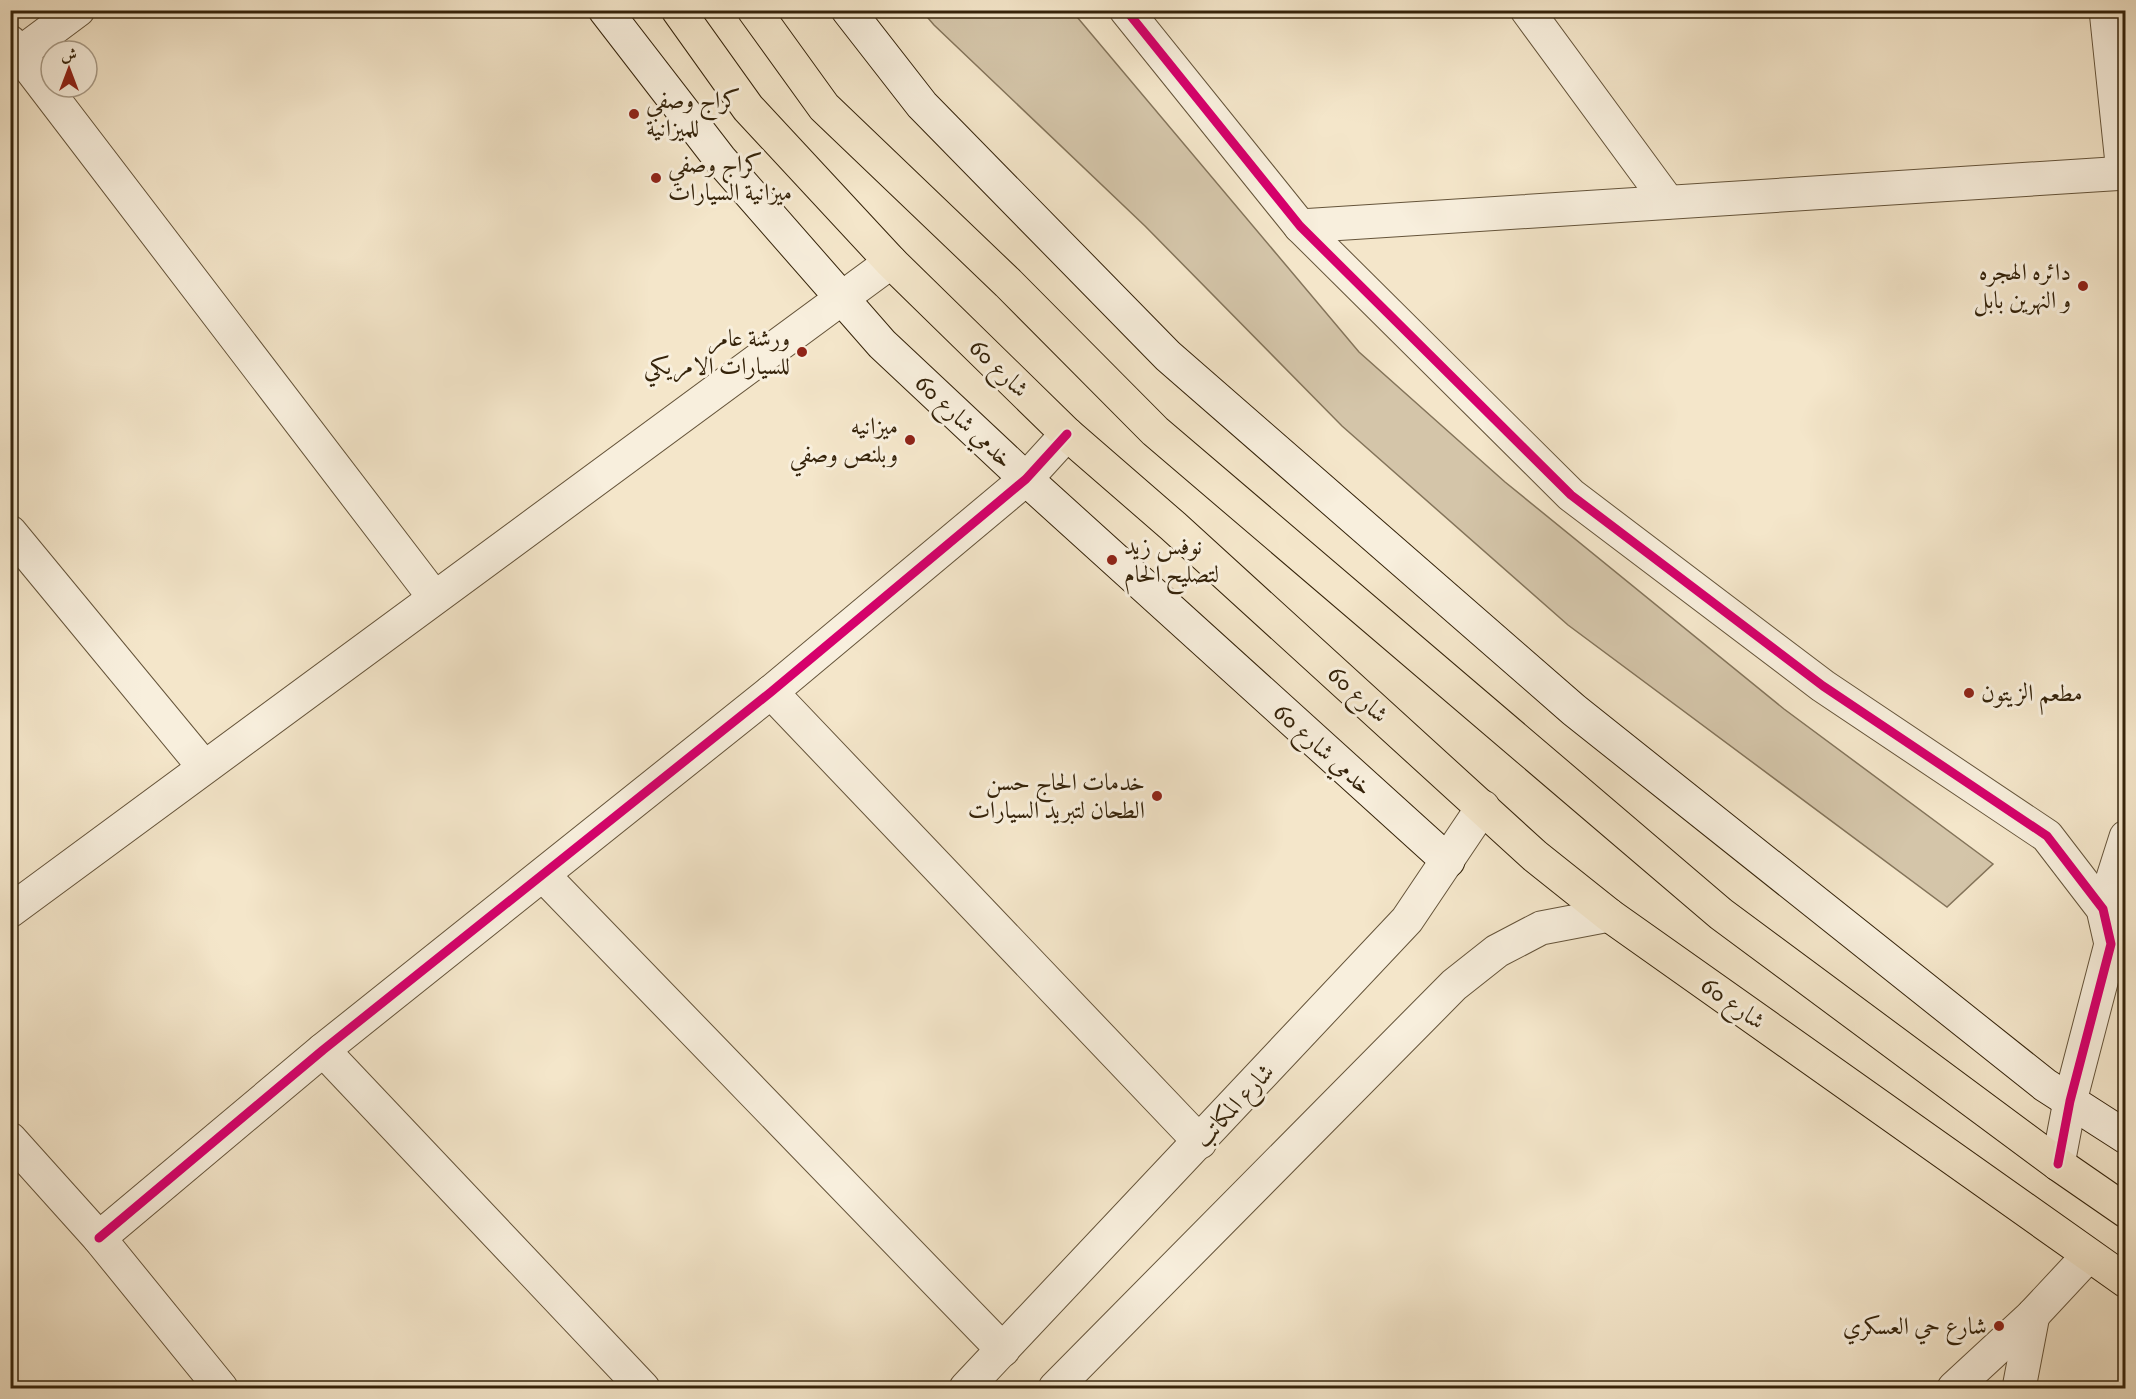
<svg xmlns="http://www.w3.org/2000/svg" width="2136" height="1399" font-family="'IM FELL DW Pica',Amiri,serif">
  <rect width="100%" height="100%" fill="#f4e6ca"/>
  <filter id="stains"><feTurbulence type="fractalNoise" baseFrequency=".00333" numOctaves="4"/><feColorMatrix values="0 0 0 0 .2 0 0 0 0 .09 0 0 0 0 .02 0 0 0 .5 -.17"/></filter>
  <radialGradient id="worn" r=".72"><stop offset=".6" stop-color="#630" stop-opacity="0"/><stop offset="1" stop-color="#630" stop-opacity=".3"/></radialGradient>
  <path fill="#d4c5a9" stroke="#84745a" stroke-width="1.5" d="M922,11H1072L1359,352L1505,482L1784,709L1993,864L1947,907L1568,625L1342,426L1145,226L934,25Z"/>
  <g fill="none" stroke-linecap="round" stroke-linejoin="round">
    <defs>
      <g id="minor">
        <path d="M1126,10L1300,226L1571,495L1823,686L2047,836L2103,909L2111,944L2070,1101L2058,1164"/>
        <path d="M1527,10L1668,202"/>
        <path d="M2106,10L2123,173"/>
        <path d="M10,42L434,597"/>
        <path d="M19,54L78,10"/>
        <path d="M1300,226L2126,173"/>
        <path d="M10,532L204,767"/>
        <path d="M771,692L1200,1142"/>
        <path d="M543,875L1003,1350"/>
        <path d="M2103,909L2126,837"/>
        <path d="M10,911L891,262"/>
        <path d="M323,1050L643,1388"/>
        <path d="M10,1139L99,1238L221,1388"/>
        <path d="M99,1238L323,1050L771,692L1026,479L1067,434"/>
        <path d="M1954,1388L2033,1315L2088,1256"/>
        <path d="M2019,1388L2033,1315"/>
      </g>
      <g id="tertiary">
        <path d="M966,1388L1407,920L1483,807"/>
        <path d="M1055,1388L1454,985L1497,951L1541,928L1609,915"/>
      </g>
      <g id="secondary">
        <path d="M605,10L720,159L882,344L1026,479L1448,861"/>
        <path d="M848,10L922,105L1168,356L1574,710L2045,1085L2126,1137"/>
      </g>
      <g id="trunk">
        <path d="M678,10L748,108L891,262L1067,434L1173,526L1535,856L1609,915L2126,1281"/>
        <path d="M754,10L824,107L1008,283L1155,431L1721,914L2058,1164L2126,1211"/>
      </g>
    </defs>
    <use href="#minor" stroke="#65543a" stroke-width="35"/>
    <use href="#tertiary" stroke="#65543a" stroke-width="35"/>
    <use href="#secondary" stroke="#35230a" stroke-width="35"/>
    <use href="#trunk" stroke="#35230a" stroke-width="35"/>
    <use href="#minor" stroke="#f8efdd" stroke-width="33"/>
    <use href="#tertiary" stroke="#f8efdd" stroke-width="33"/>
    <use href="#secondary" stroke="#f8efdd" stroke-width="33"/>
    <use href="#trunk" stroke="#f4e6ca" stroke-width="33"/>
    <defs>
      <g id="cycleway">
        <path d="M1126,10L1300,226L1571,495L1823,686L2047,836L2103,909L2111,944L2070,1101L2058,1164"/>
        <path d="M99,1238L323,1050L771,692L1026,479L1067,434"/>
      </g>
    </defs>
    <use href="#cycleway" stroke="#f8efdd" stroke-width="13"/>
    <use href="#cycleway" stroke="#d6006c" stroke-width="9"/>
  </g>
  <g fill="#8f2418" stroke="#f8efdd" stroke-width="2">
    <circle cx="634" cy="114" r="6"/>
    <circle cx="656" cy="178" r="6"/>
    <circle cx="2083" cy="286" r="6"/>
    <circle cx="802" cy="352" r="6"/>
    <circle cx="910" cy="440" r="6"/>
    <circle cx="1112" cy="560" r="6"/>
    <circle cx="1969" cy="693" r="6"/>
    <circle cx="1157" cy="796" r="6"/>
    <circle cx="1999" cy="1326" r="6"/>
  </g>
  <g text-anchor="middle" stroke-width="6" stroke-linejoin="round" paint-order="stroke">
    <g font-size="24" fill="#35230a" stroke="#f8efdd" text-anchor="end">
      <text x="646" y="108" text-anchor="start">كراج وصفي<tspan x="646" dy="28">للميزانية</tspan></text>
      <text x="668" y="172" text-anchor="start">كراج وصفي<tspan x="668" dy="28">ميزانية السيارات</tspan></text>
      <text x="2071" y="280">دائره الهجره<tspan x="2071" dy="28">و النهرين بابل</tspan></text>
      <text x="790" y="346">ورشة عامر<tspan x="790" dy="28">للسيارات الامريكي</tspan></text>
      <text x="898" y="434">ميزانيه<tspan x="898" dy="28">وبلنص وصفي</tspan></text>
      <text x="1124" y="554" text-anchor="start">نوفس زيد<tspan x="1124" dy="28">لتصليح الحام</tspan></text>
      <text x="1981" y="701" text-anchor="start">مطعم الزيتون</text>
      <text x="1145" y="790">خدمات الحاج حسن<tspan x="1145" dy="28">الطحان لتبريد السيارات</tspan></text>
      <text x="1987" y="1334">شارع حي العسكري</text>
    </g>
    <g font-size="24" fill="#35230a" stroke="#f8efdd">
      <text transform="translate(999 368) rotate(44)" y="8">شارع 60</text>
      <text transform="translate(964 421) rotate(43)" y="8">خدمي شارع 60</text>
      <text transform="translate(1358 694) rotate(42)" y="8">شارع 60</text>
      <text transform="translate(1323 749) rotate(42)" y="8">خدمي شارع 60</text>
      <text transform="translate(1733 1003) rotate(35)" y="8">شارع 60</text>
      <text transform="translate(1234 1105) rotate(-47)" y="8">شارع المکاتب</text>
    </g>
  </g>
  <rect width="2136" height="1399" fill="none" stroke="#f4e6ca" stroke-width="36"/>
  <rect x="12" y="12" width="2112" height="1375" fill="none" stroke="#35230a" stroke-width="3"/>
  <rect x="18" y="18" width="2100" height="1363" fill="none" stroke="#35230a" stroke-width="1.5"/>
  <g transform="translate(69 69)"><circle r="28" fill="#f8efdd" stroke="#aa9d89" stroke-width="1.5"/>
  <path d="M0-4.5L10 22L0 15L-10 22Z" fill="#8f2418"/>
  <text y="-9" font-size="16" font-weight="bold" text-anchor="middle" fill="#35230a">ش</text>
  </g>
  <rect width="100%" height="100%" filter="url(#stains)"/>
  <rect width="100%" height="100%" fill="url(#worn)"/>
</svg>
